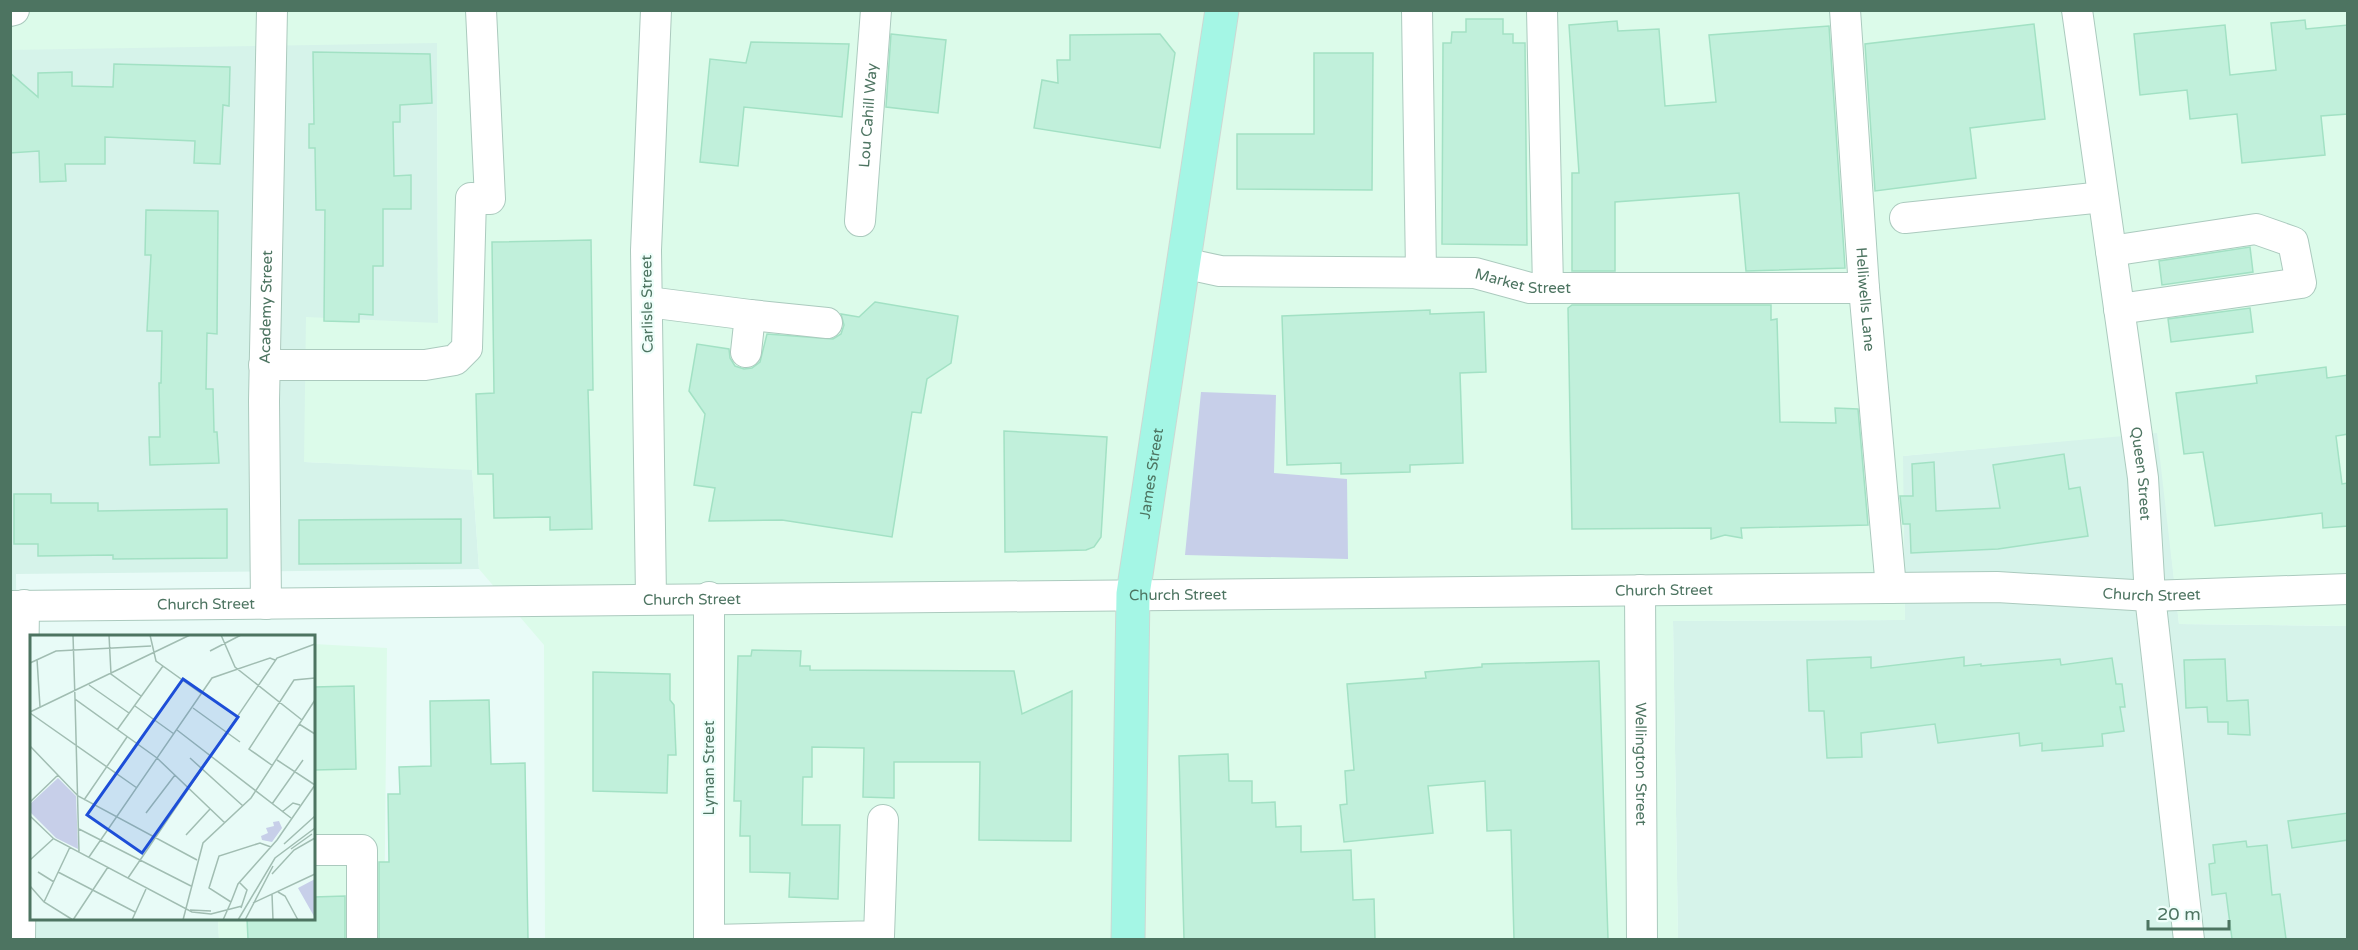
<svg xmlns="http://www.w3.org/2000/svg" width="2358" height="950" font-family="'Varela Round',sans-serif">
  <rect width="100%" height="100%" fill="#e8fbf7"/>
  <g fill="#d6f3ea">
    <path d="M437,42L438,323L305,462L472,469L479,569L16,574L19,897L32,918L218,919L219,939H11L10,49Z"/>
    <path d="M2158,432L2179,624L2347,626V939H1678L1673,621L1905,620L1902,456Z"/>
  </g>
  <g fill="#dcfbea">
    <path d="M10,11H2347V626L2179,624L2157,433L1903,456L1905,620L1673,621L1678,939H545L544,645L479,569L472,470L304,462L306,317L438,323L437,43L11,50Z"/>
    <path d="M314,644L387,648L384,939H219L218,919L314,918Z"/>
  </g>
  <path fill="#c7cfe9" d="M1201,392L1276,395L1274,473L1347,479L1348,559L1185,555Z"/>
  <g fill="#c1f0db" stroke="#a2e1c4" stroke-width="1.5">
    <path d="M1466,19H1503V34H1513V43H1525L1527,245L1442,244L1443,43H1451L1452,32H1466Z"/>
    <path d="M2305,20L2306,29L2348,25V114L2321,116L2325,155L2242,163L2237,114L2190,119L2187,90L2140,95L2134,34L2225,25L2230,75L2276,70L2271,23Z"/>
    <path d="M1617,21L1618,31L1659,29L1665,106L1716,102L1709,35L1829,26L1845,268L1746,271L1739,193L1615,202V271H1572V173H1579L1569,25Z"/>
    <path d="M2034,24L2045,119L1970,128L1976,178L1875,191L1865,44Z"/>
    <path d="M891,34L946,40L938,113L886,107Z"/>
    <path d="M1160,34L1175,53L1160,148L1034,128L1042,80L1058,83L1057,60H1070V35Z"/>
    <path d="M751,42L849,44L842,117L744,107L738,166L700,162L710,59L746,63Z"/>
    <path d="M313,52L430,54L432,103L400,105V122H393L394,176L411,175V209H383V266H373V315L359,314V322L324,321L325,210H316L315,148H309V124H314Z"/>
    <path d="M1314,53H1373L1372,190L1237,189V134H1314Z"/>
    <path d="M114,64L230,67L229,106L223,105L220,164L194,163L195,141L105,137V164H65L66,181L40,182L39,151L10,153V73L38,97V73L72,72V86L113,87Z"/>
    <path d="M146,210L218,211L217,334L207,333L206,389H213L214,432H217L219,463L150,465L149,437H160L159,383H161L162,331H147L151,255H145Z"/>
    <path d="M591,240L593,390H588L592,529L550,530V517L494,518L493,474H478L476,394L494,393L492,242Z"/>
    <path d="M2250,247L2253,272L2162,285L2159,261Z"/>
    <path d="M875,302L958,316L951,363L927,379L921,413L912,412L892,537L782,520L709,521L715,488L694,485L705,414L689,391L697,344L729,349L730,358L735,366L744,369L752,368L760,362L767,334L833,339L841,334L844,325L841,314L859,317Z"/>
    <path d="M1572,305H1771V320L1777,319L1780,422L1836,423L1835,408L1858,409L1868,525L1741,528L1742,538L1725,535L1711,539V528L1572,529L1568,308Z"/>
    <path d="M2250,308L2253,332L2171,342L2168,319Z"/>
    <path d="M1430,310V314L1484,312L1486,372L1460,373L1463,463L1410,465V472L1341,474V463L1287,465L1282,316Z"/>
    <path d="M2326,367L2327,378L2348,375V434L2336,436L2342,484L2348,483V526L2323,528L2322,513L2215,526L2203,452L2184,454L2176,393L2257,383L2256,376Z"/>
    <path d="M1004,431L1107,437L1101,537L1094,547L1086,550L1005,552Z"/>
    <path d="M2064,454L2069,489L2080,487L2088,536L1998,549L1911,553L1910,524H1903L1900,496H1913L1912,464L1934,462L1936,511L2000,508L1993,465Z"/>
    <path d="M14,494H51V503H98V511L227,509V558L113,559V555L38,556V544H14Z"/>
    <path d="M461,519V563L299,564V520Z"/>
    <path d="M752,650L801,651L800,666H810V670L1014,671L1022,714L1072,691L1071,841L979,840L980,762H894V798L863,797L864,748L812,747V777H803L802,825H840L838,899L789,897L790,873L750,872V836H740L741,801H734L738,656H751Z"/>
    <path d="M1871,657V668L1964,657V666L1981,664V666L2060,659L2061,665L2112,658L2116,684H2122L2125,707H2120L2124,731L2102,734L2103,746L2042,751V743L2020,746L2019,733L1938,743L1935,724L1861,733L1862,757L1827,758L1824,711H1809L1807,660Z"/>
    <path d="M2225,659L2227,701L2248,700L2250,735L2228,734V722H2208L2207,707L2186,708L2184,660Z"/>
    <path d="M1599,661L1608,939H1514L1511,830L1487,831L1485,781L1428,786L1433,833L1344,842L1340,805L1347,804L1345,771L1354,770L1347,684L1426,678L1425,672L1482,667V664Z"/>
    <path d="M593,672L670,674V700L674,705L676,755H668L667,793L593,791Z"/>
    <path d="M354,686L356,769L314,770V687Z"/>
    <path d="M489,700L491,764L525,763L528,939H379V862H389L388,794H400L399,767L431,766L430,701Z"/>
    <path d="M1228,754L1229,781H1252V803L1275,802L1276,827L1301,826V852L1351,850L1353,900L1374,899L1375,939H1184L1179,756Z"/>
    <path d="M2348,813V840L2292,848L2288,821Z"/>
    <path d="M2246,841L2247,847L2267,845L2272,895L2280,894L2286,939H2232L2226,893L2212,895L2209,864L2215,863L2213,845Z"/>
    <path d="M345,896V939H248L247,918H314V897Z"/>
  </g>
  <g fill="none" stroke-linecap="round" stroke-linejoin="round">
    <defs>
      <g id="minor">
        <path d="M1417,10L1421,272"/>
        <path d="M1542,10L1548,288"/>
        <path id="s1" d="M1845,10L1864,288L1891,588"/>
        <path id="s2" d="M2077,10L2143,478L2150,596L2189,940"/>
        <path d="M10,11L14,10"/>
        <path d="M1905,218L2103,197"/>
        <path id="s3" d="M860,221L876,10"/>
        <path d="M2111,251L2256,229L2293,242L2301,283L2119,309"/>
        <path id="s4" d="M1183,263L1220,271L1475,273L1530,288H1864"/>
        <path d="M648,302L750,315L746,352"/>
        <path d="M750,315L827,323"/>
        <path d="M264,365H425L455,360L467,348L471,198L490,199L481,10"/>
        <path id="s5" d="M1640,590L1642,940"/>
        <path d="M709,597V940"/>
        <path d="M651,598L646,250L656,10"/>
        <path id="s6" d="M266,604L264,401L272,10"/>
        <path id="s7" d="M10,606L1997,587L2150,596L2348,589"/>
        <path d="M314,850H362V940"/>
        <path d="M20,940L24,605"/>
        <path d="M712,940L879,936L883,820"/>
      </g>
      <g id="major">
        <path id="s8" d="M1128,940L1133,594L1222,10"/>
      </g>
    </defs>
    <use href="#minor" stroke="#abcabe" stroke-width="32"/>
    <use href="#major" stroke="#cdd8d3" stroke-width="35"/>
    <use href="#minor" stroke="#fff" stroke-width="30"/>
    <use href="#major" stroke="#a4f6e5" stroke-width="33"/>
  </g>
  <g text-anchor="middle" stroke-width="4.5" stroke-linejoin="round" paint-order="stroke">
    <g font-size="15" fill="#4d7461" stroke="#eefefa">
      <text dy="5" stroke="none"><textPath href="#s3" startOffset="106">Lou Cahill Way</textPath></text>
      <text dy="5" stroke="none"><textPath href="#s4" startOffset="342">Market Street</textPath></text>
      <text dy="5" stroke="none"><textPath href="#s1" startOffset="290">Helliwells Lane</textPath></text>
      <text transform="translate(647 304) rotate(-91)" y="5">Carlisle Street</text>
      <text dy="5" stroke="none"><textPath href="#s6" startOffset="297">Academy Street</textPath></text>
      <text dy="5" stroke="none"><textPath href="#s8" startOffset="468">James Street</textPath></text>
      <text dy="5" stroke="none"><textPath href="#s2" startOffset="468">Queen Street</textPath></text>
      <text dy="5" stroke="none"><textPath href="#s7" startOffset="1654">Church Street</textPath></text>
      <text dy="5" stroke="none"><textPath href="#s7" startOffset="2142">Church Street</textPath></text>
      <text dy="5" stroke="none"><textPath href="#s7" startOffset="1168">Church Street</textPath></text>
      <text dy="5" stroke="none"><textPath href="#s7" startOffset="682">Church Street</textPath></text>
      <text dy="5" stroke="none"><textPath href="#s7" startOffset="196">Church Street</textPath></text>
      <text dy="5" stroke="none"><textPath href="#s5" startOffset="174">Wellington Street</textPath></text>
      <text transform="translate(709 768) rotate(-90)" y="5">Lyman Street</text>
    </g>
  </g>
  <g transform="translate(30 635)">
    <rect width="285" height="285" fill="#e8fbf7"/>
    <path d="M28,143L46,161L48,214L26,203L0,177V169ZM243,187L249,186L252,193L242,207L232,205L231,201L238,198L236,193L244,191ZM285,244V283L268,253Z" fill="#c7cfe9"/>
    <path fill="none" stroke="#a1bdb2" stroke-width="1.5" d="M43,0L45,64L127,123L195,188M79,0L81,39L111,61M120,0L126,26L172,59M191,0L205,32L272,85M180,16L211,0M7,24L10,72M0,28L26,16L121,11M59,50L99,78M45,64L49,217M105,71L144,99M163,73L210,107M0,77L160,0M0,78L107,153M269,89L285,99M87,95L133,31M147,95L261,183M0,111L48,161L167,225M160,123L213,171M247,125L285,150M243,131L219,114L264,45L285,43M54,165L97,102M0,167L28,140M242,169L273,125M252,177L263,168L270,170M116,178L145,140M0,181L24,204L162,277L181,279L212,271M49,194L161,251M156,200L180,174M254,209L285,181M261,214L282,199M59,222L182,43L240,23L245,25M0,225L23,204M8,237L24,247M28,237L105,277M242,239L264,215L285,203M98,243L247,23L285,9M210,248L217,255L211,273M0,251L14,267L43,285M248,257L255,261L268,285M242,259L243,285M14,267L40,212M201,267L208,249L247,205L285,150M201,267L179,253L189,221L230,208L241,212M223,268L285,239M160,275L181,276M43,285L78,232M102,285L116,254M153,285L173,208L221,163L285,65M193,285L201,267M208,285L245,223L285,193M215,285L243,231"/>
    <path fill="#1d4ed8" fill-opacity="0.15" stroke="#1d4ed8" stroke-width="3" d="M153,44L208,82L112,218L57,180Z"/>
    <rect width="285" height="285" fill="none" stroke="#4d7461" stroke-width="3"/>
  </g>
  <rect width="2358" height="950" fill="none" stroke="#4d7461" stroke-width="24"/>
  <path d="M2148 920v9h81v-9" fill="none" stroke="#4d7461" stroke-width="3"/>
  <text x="2157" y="920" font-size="18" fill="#4d7461" stroke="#eefefa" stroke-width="4.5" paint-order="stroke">20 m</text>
</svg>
